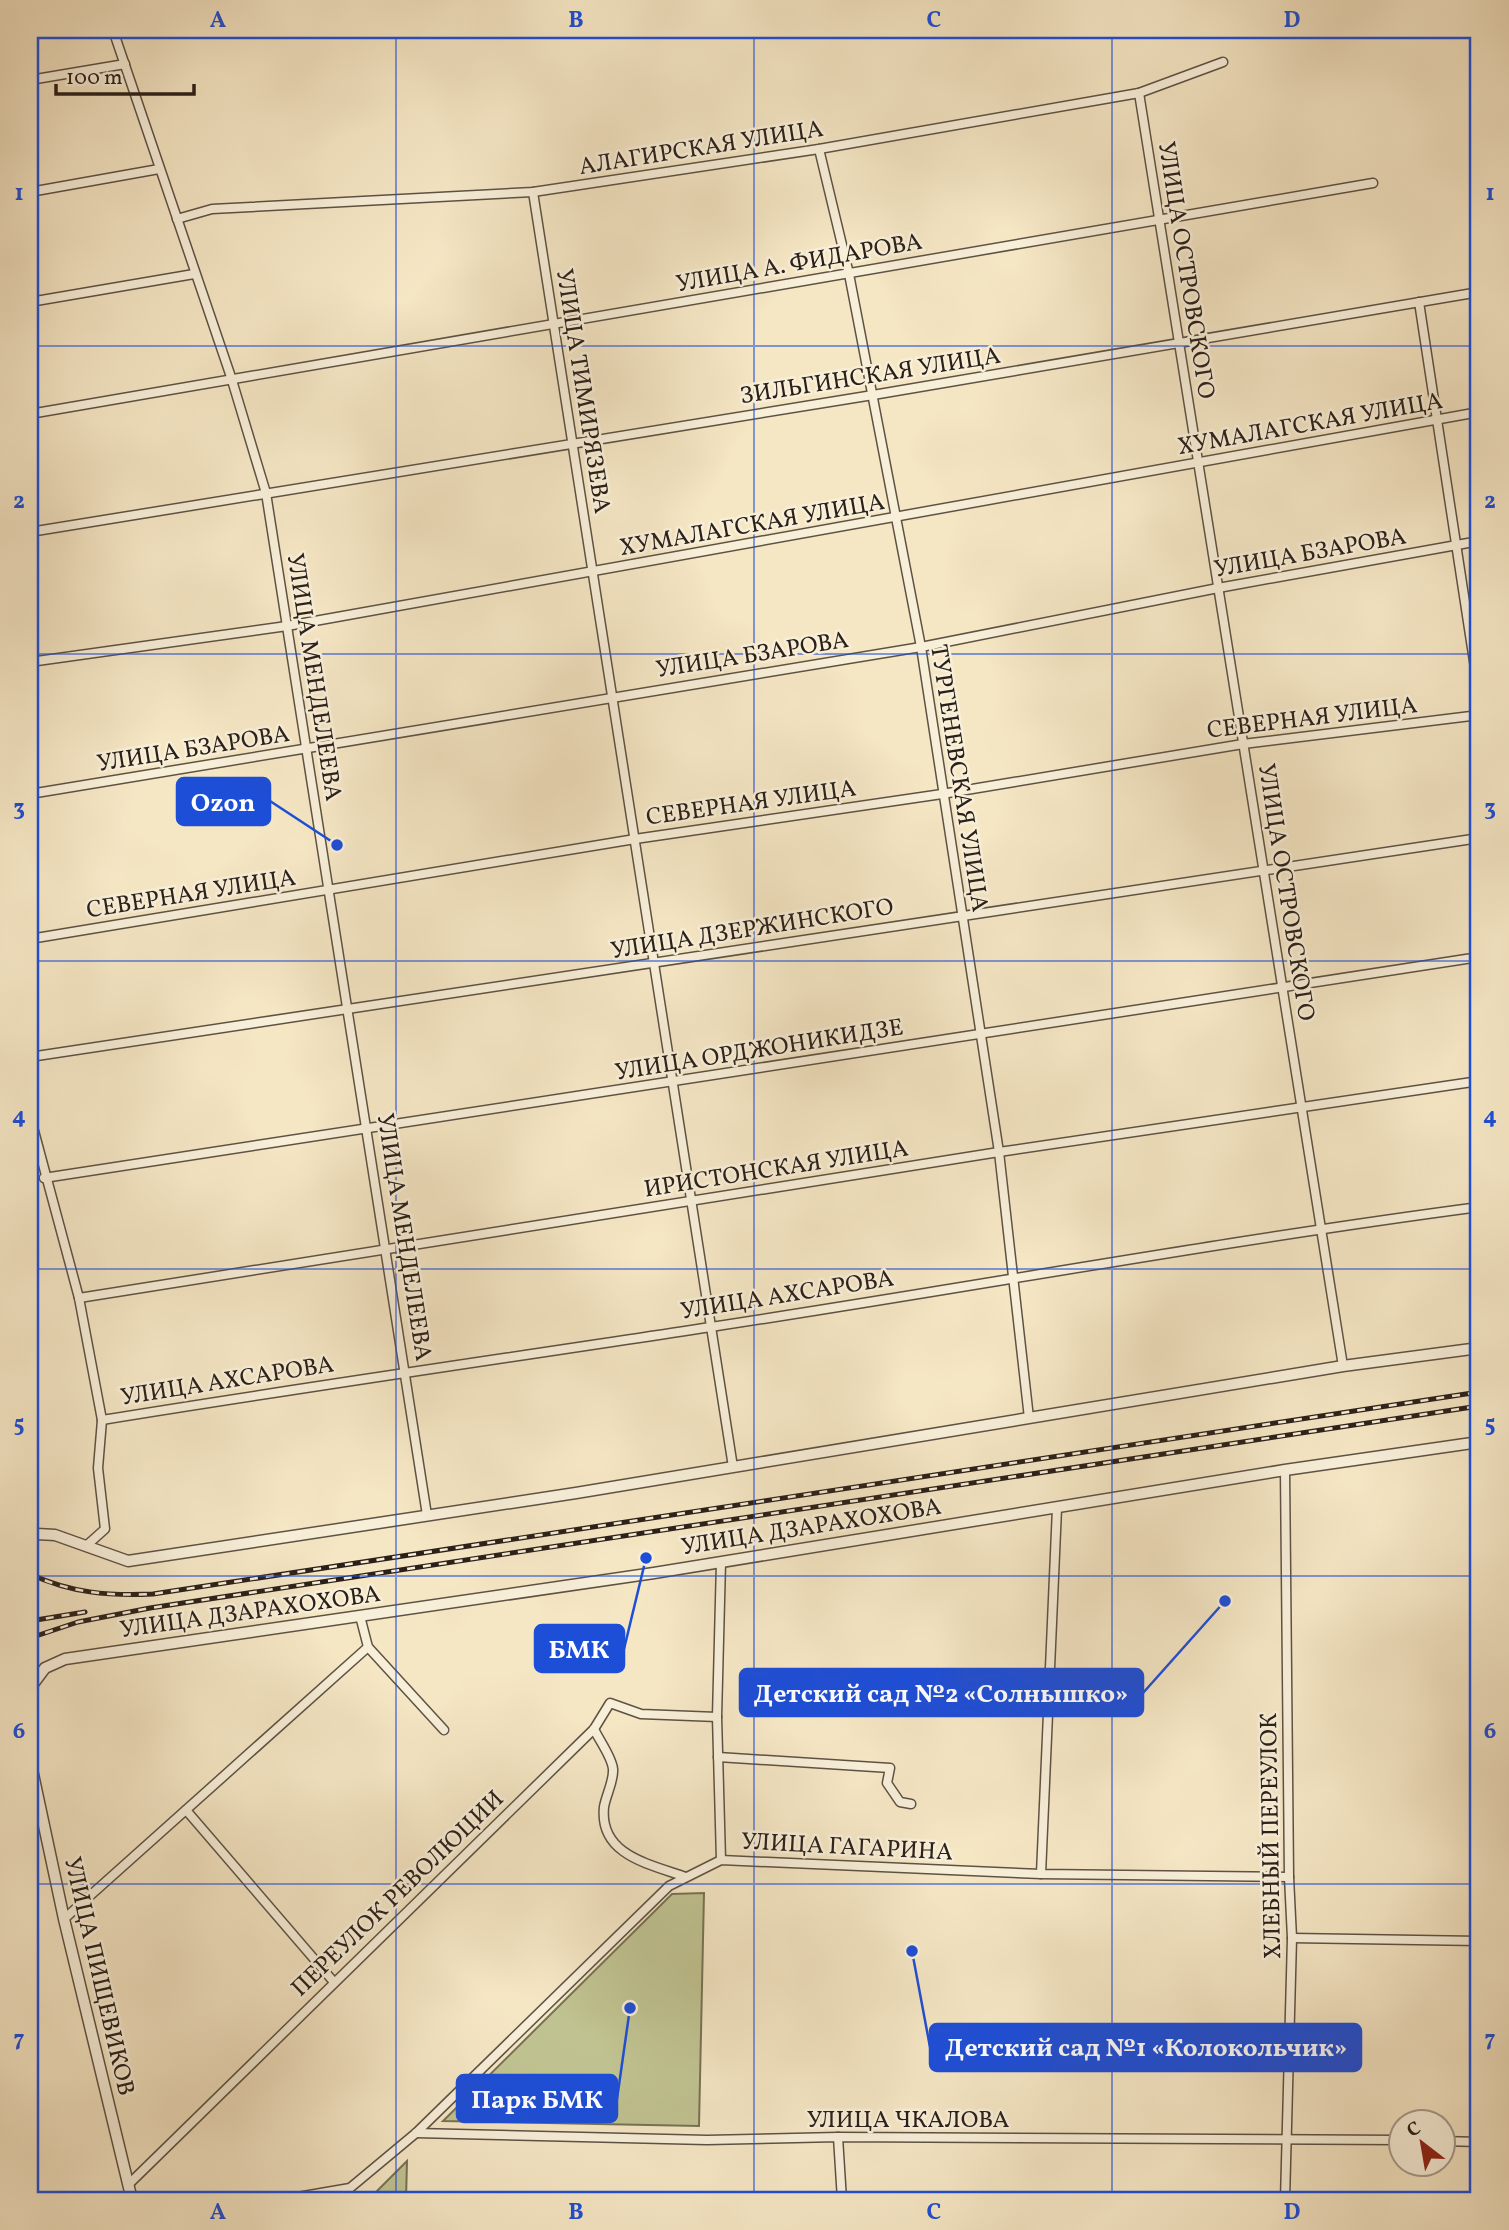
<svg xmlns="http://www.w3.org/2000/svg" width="1509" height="2230" font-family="Vollkorn,serif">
  <rect width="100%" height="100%" fill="#f5e6c4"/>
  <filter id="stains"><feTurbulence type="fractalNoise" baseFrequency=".00286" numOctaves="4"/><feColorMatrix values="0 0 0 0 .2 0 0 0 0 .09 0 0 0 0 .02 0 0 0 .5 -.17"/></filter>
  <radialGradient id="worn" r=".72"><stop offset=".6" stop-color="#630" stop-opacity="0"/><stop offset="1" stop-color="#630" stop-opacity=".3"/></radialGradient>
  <g fill="#c0c391" stroke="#767255" stroke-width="2">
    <path d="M704,1893L699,2126L443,2121L672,1894Z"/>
    <path d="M407,2161L406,2200H368Z"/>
  </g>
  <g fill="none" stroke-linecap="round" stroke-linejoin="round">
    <defs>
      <g id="minor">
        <path d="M113,30L231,377L266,493L427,1515"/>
        <path d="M30,80L125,64"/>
        <path d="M1139,93L1343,1366"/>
        <path d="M819,149L849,274L921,647L999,1152L1029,1418"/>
        <path d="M30,192L159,169"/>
        <path d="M533,192L733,1467"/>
        <path d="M177,219L212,209L533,192L819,149L1139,93L1223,62"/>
        <path d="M30,302L194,274"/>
        <path d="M1419,302L1479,694"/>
        <path d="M30,414L1373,183"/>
        <path d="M30,532L873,395L1479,292"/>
        <path d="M30,662L287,626L1479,412"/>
        <path d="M30,794L921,647L1218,588L1479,541"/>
        <path d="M30,939L635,839L942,794L1243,744L1479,715"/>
        <path d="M30,1057L1479,838"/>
        <path d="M30,1116L79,1298L102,1420L98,1468L105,1529L86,1546"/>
        <path d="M44,1178L1479,957"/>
        <path d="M79,1298L999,1152L1479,1081"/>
        <path d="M102,1420C305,1387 508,1358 711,1327C967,1288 1222,1241 1479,1207"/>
        <path d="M721,1562L717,1717L721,1860"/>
        <path d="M368,1647L444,1730"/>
        <path d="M594,1729C599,1740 612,1757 613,1769C614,1781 606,1795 604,1807C599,1855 649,1864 686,1877"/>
        <path d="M718,1757L890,1768L887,1783L900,1802L911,1804"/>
        <path d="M186,1810L333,1981"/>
        <path d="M1041,1874L1057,1508"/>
        <path d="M64,1919L368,1647L360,1616"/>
        <path d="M1292,1938L1479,1941"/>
        <path d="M416,2133L707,2140L838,2137L1400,2140"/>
        <path d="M838,2137L842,2200"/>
        <path d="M1442,2141L1479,2142"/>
        <path d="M129,2184L594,1729L610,1703L641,1714L717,1717"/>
        <path d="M280,2200L350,2188L416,2133L669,1886L721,1860L1041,1874L1289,1877"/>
        <path d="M1285,2200L1292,1938L1289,1877L1285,1470"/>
      </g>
      <g id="tertiary">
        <path d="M30,1537L37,1534L55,1535L128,1561L576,1493L1343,1366L1479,1348"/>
        <path d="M30,1688L45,1668L65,1659L654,1573L1285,1470L1479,1442"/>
        <path d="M30,1760L64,1919L132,2200"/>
      </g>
    </defs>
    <use href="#minor" stroke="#5e5244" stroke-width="11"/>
    <use href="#tertiary" stroke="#5e5244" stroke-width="13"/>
    <use href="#minor" stroke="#f8efd9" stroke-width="8"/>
    <use href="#tertiary" stroke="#f8efd9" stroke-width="10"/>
    <defs>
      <g id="rail">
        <path d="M30,1574C71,1593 108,1596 153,1594L1479,1392"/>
        <path d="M30,1621L85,1612"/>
        <path d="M30,1638L78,1622L150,1608L1479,1406"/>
      </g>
    </defs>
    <use href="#rail" stroke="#2b2019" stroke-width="5"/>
    <use href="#rail" stroke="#f8efd9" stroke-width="2.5" stroke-dasharray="8" stroke-linecap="butt"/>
  </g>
  <path fill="none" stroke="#1d4ed8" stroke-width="2" stroke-opacity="0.55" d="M396,30V2200M754,30V2200M1112,30V2200M30,346H1479M30,654H1479M30,961H1479M30,1269H1479M30,1576H1479M30,1884H1479"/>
  <g text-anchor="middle" stroke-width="5" stroke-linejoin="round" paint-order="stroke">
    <g font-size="24" fill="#2b2019" stroke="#f8efd9">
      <text transform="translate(701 147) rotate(-9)" y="8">АЛАГИРСКАЯ УЛИЦА</text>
      <text transform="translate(799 262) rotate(-10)" y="8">УЛИЦА А. ФИДАРОВА</text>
      <text transform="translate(1187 270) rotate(81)" y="8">УЛИЦА ОСТРОВСКОГО</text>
      <text transform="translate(870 375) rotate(-9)" y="8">ЗИЛЬГИНСКАЯ УЛИЦА</text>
      <text transform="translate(584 391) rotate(81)" y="8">УЛИЦА ТИМИРЯЗЕВА</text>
      <text transform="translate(1310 423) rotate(-10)" y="8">ХУМАЛАГСКАЯ УЛИЦА</text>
      <text transform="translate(752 524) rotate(-10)" y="8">ХУМАЛАГСКАЯ УЛИЦА</text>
      <text transform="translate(1310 552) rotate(-10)" y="8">УЛИЦА БЗАРОВА</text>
      <text transform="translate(752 654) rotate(-9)" y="8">УЛИЦА БЗАРОВА</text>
      <text transform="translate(315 677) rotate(81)" y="8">УЛИЦА МЕНДЕЛЕЕВА</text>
      <text transform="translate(1312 717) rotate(-7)" y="8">СЕВЕРНАЯ УЛИЦА</text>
      <text transform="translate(193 748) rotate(-9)" y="8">УЛИЦА БЗАРОВА</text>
      <text transform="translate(960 778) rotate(81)" y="8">ТУРГЕНЕВСКАЯ УЛИЦА</text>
      <text transform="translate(751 802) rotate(-8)" y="8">СЕВЕРНАЯ УЛИЦА</text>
      <text transform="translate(1287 892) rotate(81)" y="8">УЛИЦА ОСТРОВСКОГО</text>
      <text transform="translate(191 893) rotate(-9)" y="8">СЕВЕРНАЯ УЛИЦА</text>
      <text transform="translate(752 928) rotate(-9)" y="8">УЛИЦА ДЗЕРЖИНСКОГО</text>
      <text transform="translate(759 1049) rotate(-9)" y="8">УЛИЦА ОРДЖОНИКИДЗЕ</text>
      <text transform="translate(776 1168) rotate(-9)" y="8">ИРИСТОНСКАЯ УЛИЦА</text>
      <text transform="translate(405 1237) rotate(81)" y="8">УЛИЦА МЕНДЕЛЕЕВА</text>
      <text transform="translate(787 1294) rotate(-9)" y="8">УЛИЦА АХСАРОВА</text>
      <text transform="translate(227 1380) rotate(-9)" y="8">УЛИЦА АХСАРОВА</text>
      <text transform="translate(811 1526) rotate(-9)" y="8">УЛИЦА ДЗАРАХОХОВА</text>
      <text transform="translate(250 1611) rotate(-8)" y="8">УЛИЦА ДЗАРАХОХОВА</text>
      <text transform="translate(1270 1836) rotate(-91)" y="8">ХЛЕБНЫЙ ПЕРЕУЛОК</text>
      <text transform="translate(847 1846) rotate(3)" y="8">УЛИЦА ГАГАРИНА</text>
      <text transform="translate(397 1893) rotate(-44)" y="8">ПЕРЕУЛОК РЕВОЛЮЦИИ</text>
      <text transform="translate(100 1976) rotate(77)" y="8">УЛИЦА ПИЩЕВИКОВ</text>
      <text x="908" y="2127">УЛИЦА ЧКАЛОВА</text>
    </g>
  </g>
  <path fill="none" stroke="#1d4ed8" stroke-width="2.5" d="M337 845L270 801M646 1558L624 1649M1225 1601L1143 1693M912 1951L930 2047M630 2008L617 2099"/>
  <g fill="#1d4ed8" stroke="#f8efd9" stroke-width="2.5">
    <circle cx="337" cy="845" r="7"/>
    <circle cx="646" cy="1558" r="7"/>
    <circle cx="1225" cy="1601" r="7"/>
    <circle cx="912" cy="1951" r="7"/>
    <circle cx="630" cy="2008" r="7"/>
  </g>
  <g fill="#1d4ed8" stroke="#1d4ed8" stroke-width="2.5">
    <rect x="177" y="778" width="93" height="47" rx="7"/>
    <rect x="535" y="1625" width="89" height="47" rx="7"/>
    <rect x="740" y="1669" width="403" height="47" rx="7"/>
    <rect x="930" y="2024" width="431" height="47" rx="7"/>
    <rect x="457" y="2075" width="160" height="47" rx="7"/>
  </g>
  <g font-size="26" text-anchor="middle" font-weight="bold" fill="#fff">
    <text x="223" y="811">Ozon</text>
    <text x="579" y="1658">БМК</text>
    <text x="941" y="1702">Детский сад №2 «Солнышко»</text>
    <text x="1146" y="2056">Детский сад №1 «Колокольчик»</text>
    <text x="537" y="2108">Парк БМК</text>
  </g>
  <rect width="1509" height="2230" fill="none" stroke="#f5e6c4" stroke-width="77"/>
  <g transform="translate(1422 2143) rotate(329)"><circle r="33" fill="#f8efd9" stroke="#a69c8c" stroke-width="2"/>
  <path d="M0-5L12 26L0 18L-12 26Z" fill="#8f2418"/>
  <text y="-10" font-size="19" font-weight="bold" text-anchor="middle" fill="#2b2019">С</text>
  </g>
  <path d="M56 84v10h138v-10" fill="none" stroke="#2b2019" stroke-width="3.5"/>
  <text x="66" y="84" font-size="21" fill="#2b2019" stroke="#f8efd9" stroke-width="5" paint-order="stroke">100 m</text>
  <rect x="38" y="38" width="1432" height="2154" fill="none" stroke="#1d4ed8" stroke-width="2.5"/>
  <g font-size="23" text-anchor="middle" font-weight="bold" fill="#1d4ed8">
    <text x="218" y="27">A</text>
    <text x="576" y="27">B</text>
    <text x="934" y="27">C</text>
    <text x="1292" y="27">D</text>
    <text x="19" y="200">1</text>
    <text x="1490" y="200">1</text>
    <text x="19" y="508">2</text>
    <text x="1490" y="508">2</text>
    <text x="19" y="815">3</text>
    <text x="1490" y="815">3</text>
    <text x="19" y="1123">4</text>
    <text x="1490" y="1123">4</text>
    <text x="19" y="1431">5</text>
    <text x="1490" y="1431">5</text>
    <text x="19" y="1738">6</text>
    <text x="1490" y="1738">6</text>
    <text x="19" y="2046">7</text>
    <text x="1490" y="2046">7</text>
    <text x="218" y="2219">A</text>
    <text x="576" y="2219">B</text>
    <text x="934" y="2219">C</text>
    <text x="1292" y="2219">D</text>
  </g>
  <rect width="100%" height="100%" filter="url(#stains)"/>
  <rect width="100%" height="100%" fill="url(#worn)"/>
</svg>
